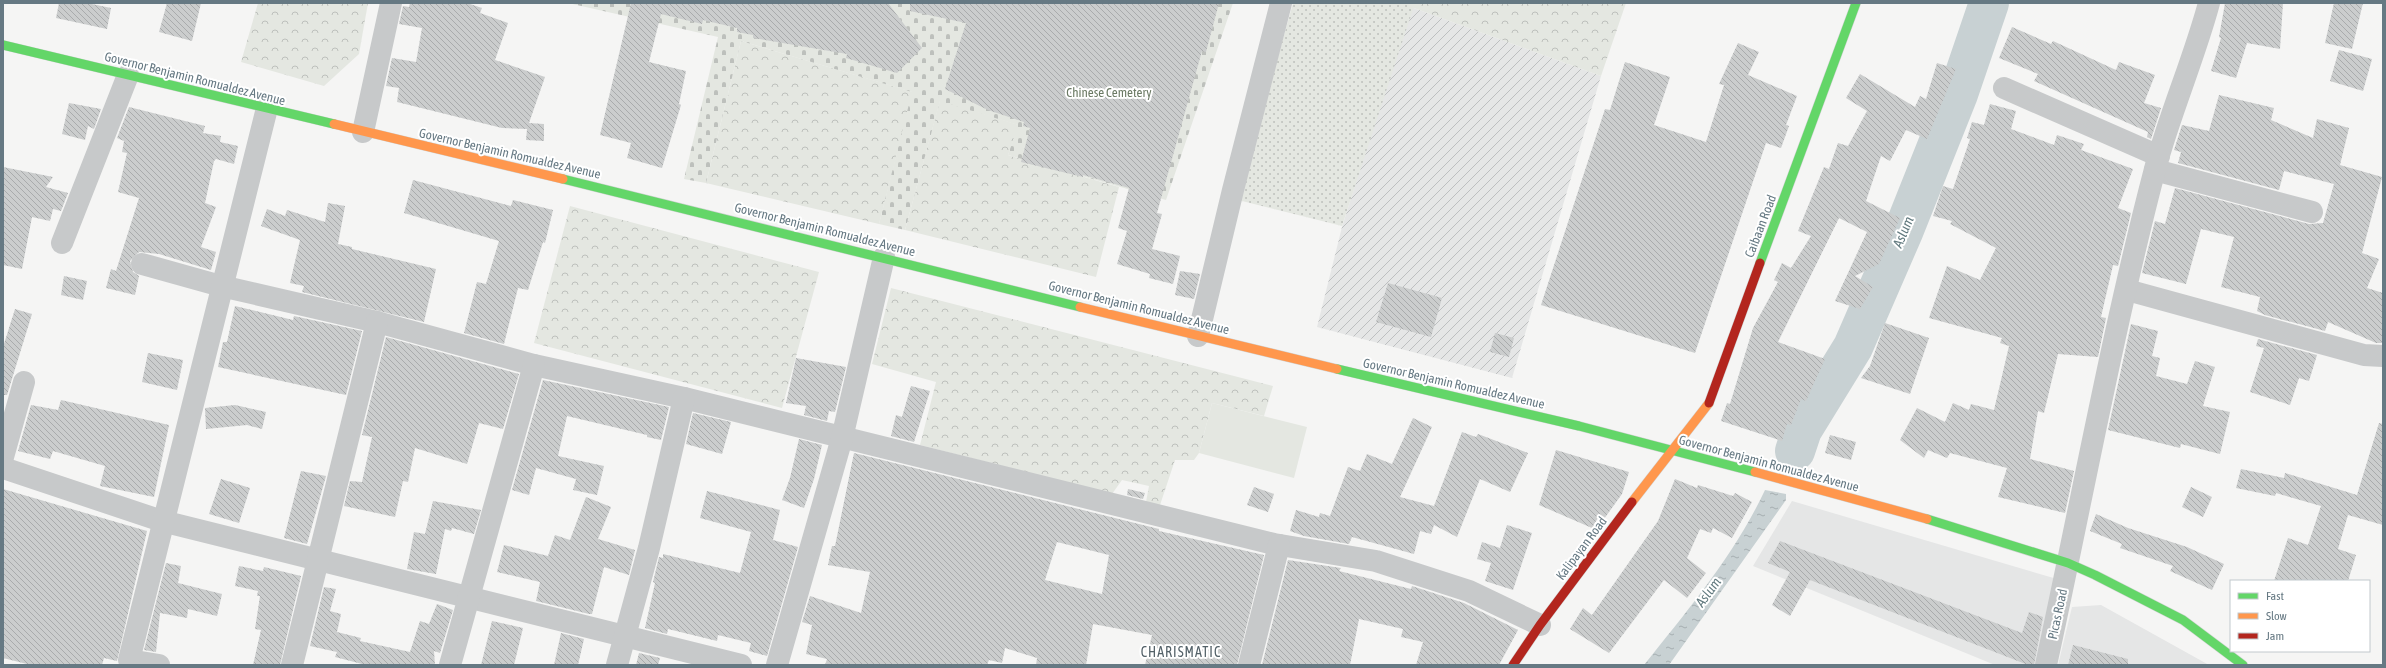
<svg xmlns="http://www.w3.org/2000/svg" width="2386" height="668" font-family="'Asap Condensed',sans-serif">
  <defs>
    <pattern id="industrial-furrows" width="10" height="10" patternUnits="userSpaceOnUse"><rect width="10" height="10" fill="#e5e6e6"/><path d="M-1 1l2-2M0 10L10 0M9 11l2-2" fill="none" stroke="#bdbfc0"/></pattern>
    <pattern id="grass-dots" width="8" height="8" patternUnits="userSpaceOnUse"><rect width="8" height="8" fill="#e4e7e1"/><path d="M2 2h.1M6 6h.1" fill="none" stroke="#bdc0bc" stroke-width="1.8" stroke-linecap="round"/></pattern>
    <pattern id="forest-crowns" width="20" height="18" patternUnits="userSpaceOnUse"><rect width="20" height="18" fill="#e4e7e1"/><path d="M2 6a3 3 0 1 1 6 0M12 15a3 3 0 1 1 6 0" fill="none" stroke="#bdc0bc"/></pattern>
    <pattern id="cemetery-stones" width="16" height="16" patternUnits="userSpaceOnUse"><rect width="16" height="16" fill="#e4e7e1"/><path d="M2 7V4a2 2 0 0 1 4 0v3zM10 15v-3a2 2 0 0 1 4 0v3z" fill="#bdc0bc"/></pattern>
    <pattern id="water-ripples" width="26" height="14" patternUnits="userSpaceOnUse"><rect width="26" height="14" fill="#c8d1d3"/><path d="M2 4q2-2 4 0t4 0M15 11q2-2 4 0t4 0" fill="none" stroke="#a6aeb1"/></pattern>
    <pattern id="building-back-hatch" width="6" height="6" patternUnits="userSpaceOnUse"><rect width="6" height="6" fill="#cbcdcd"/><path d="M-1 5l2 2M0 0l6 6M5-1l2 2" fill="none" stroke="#a9abac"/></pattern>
  </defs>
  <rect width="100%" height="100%" fill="#f5f5f4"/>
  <g fill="#e5e6e6">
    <path d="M1792,501L2057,579L2038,665H1995L1753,566Z"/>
    <path d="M2101,605L2209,665H2058L2072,607Z"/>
  </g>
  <path fill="url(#industrial-furrows)" d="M1411,7L1601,76L1512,378L1317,327L1342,227Z"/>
  <path fill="url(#grass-dots)" d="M1293,3H1415L1342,226L1238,200Z"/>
  <g fill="url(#forest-crowns)">
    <path d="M258,3H368L359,54L324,86L241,62Z"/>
    <path d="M1413,3H1626L1601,76L1411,7Z"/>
    <path d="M741,41L913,92L879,224L706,183Z"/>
    <path d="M940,100L1019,125L1008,155L1119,187L1096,277L905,230Z"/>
    <path d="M570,206L819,272L782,408L534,343Z"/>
    <path d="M891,288L1273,386L1264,416L1212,403L1199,453L1194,460H1175L1160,505L1146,502L1149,486L1122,480L1112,494L920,445L936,382L872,364Z"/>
  </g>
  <path fill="url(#cemetery-stones)" d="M568,3H1233L1166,200L1008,155L1018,125L940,101L905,230L879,224L912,92L741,41L706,183L684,179L718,37Z"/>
  <path fill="#e4e7e1" d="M1212,403L1307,427L1294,478L1199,453Z"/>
  <path fill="url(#water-ripples)" d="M1765,490L1786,494V500L1669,665H1644C1688,610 1735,554 1765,490Z"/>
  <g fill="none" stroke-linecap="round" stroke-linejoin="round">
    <path stroke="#c8d1d3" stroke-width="40" d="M1795,451L1802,430L1853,347L1903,232L1958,94L1989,3"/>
  </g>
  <g fill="url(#building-back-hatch)" fill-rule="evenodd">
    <path d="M59,3H87L111,8L107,29L56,18Z"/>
    <path d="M167,3H201L192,41L159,32Z"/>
    <path d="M410,3H467L482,8L480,13L508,23L495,60L545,77L529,123L544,124V141L526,140L527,129L502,128L397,102L399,88L386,86L392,58L416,62L422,28L399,24L403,6L409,7Z"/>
    <path d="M631,3H888L922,48L897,73L846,58L847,54L753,38V35L737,32V28L703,20L702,24L661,14L649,62L686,71L679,104L681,105L662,168L627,158L631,143L600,135Z"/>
    <path d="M910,3H1219L1206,52L1202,51L1157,213L1162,214L1152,249L1180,256L1173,284L1149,278L1150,274L1117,264L1127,231L1118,228L1129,188L1083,175V177L1021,162L1030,128L1023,126L1024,122L988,110L945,89L966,23L910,11Z"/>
    <path d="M2225,3H2283L2280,49L2247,43L2236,78L2211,71L2221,38L2219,37Z"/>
    <path d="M2334,3H2363L2352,49L2325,43Z"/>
    <path d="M2012,27L2051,44L2053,41L2116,70L2119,62L2155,75L2144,103L2161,108L2151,139L2147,137L2148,132L2034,81L2038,74L1999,58Z"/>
    <path d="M1738,43L1759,52L1748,75L1797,96L1786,125L1789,126L1781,148L1766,143L1695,353L1541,305L1605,109L1610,110L1625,62L1670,77L1654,125L1706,142L1724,85L1719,84Z"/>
    <path d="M2339,50L2372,59L2363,91L2330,81Z"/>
    <path d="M1937,63L1956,69L1927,139L1906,130L1890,161L1881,156L1866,201L1900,218L1879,264L1855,276L1873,287L1860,309L1835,301L1867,232L1839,218L1778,342L1825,359L1806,401L1801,399L1791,425L1787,424L1782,441L1721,421L1727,403L1730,404L1753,328L1778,282L1774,280L1782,263L1791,268L1811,236L1798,231L1824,167L1829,169L1838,143L1848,146L1867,111L1846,98L1860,74L1915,107L1920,96L1926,99Z"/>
    <path d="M2219,95L2274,108L2271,120L2313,138L2317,119L2349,128L2340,165L2382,177L2362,253L2379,259L2367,288L2383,293V343H2376L2328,322L2325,331L2265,315L2257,311L2260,297L2221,287L2234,237L2201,229L2186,284L2142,273L2155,221L2165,224L2175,188L2309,224L2323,223L2334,184L2284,171L2279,190L2178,163L2181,152L2174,150L2182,125L2209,131Z"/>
    <path d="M69,103L101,109L94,129L88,126L85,140L62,134Z"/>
    <path d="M1990,104L2016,111L2011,129L2054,145L2057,135L2084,144L2081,150L2133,169L2118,208L2131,213L2118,266L2113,265L2101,317L2106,318L2098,357L2058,354L2044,413L2038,411L2030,459L2074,471L2065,513L1998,497L2007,468L1950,453L1947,458L1928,450L1924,458L1900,440L1917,408L1945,422L1953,403L1969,410L1971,404L1994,410L2009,346L2000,343L2002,338L1929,318L1947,266L1980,280L1996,248L1950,224L1952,221L1933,216L1943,186L1953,189L1970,139L1967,138L1972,122L1984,125Z"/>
    <path d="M129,107L205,126L203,133L221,136L220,142L238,146L234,164L216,159L214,161L205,203L216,207L201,247L216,252L211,270L159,254L139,252L130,261L133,272L139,276L135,295L106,288L111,269L116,271L139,198L118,192L127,153L122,152L124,141L117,138Z"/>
    <path d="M3,167L53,177L46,187L68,193L61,211L53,209L50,221L32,217L22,269L3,265Z"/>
    <path d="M413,180L511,206L513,200L553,210L545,243L543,242L528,290L518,288L504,344L464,333L477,282L486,284L499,241L404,213Z"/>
    <path d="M328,203L345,206L338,244L352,247V249L436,269L424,322L302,292L304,286L290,283L300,240L261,226L267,209L285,216L287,210L325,222Z"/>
    <path d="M1180,271L1200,274L1194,299L1175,295Z"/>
    <path d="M64,276L87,281L83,300L61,295Z"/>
    <path d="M1388,283L1442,298L1431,337L1376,322Z"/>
    <path d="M235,306L293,320L294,316L362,331L346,395L218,367L223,342H227Z"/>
    <path d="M15,309L32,314L7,395H3V347Z"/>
    <path d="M1885,323L1929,338L1910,394L1861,378L1870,366Z"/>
    <path d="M2131,324L2158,331L2152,356L2160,358L2156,376L2187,384L2195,361L2215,367L2203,406L2230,412L2220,454L2181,444L2180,448L2108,430Z"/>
    <path d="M1495,333L1514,338L1509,357L1490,352Z"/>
    <path d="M386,337L519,374L503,429L479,423L467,464L415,448L408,482L403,481L395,517L344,506L350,481L362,482L372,437L362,435Z"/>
    <path d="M2258,339L2317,355L2309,381L2299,378L2290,405L2250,392L2264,348L2256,346Z"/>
    <path d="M148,353L183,360L177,390L142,382Z"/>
    <path d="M796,358L846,367L835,412L829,411L827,421L804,415L806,406L786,403Z"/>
    <path d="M543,380L669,407L661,440L647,437V435L567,416L558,456L604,466L597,495L573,490L576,479L536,468L529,495L512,490Z"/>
    <path d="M911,386L930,391L914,442L891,436L896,415L902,417Z"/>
    <path d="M61,400L169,425L154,497L100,486L105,466L53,451L50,459L18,451L31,405L58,410Z"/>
    <path d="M235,405L266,412L262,429L247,425L206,429L205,408Z"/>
    <path d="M693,413L731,422L722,454L686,444Z"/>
    <path d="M1413,418L1432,427L1400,497L1434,506L1462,432L1476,437L1478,434L1528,453L1510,492L1480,479L1457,537L1434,525L1431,534L1420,531L1414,554L1352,537L1349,544L1304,536L1290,531L1296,510L1319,517L1320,513L1330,516L1348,467L1360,471L1367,454L1392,464Z"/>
    <path d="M2379,423L2383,424V525L2348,515L2338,549L2356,555L2348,581H2274L2288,538L2308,545L2321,506L2276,493L2275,496L2236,488L2241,469L2284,478L2285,473L2357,495Z"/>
    <path d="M1830,435L1856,442L1851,460L1825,453Z"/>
    <path d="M799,439L822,445L814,479L804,508L782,500L790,478Z"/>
    <path d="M1556,450L1629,472L1622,494L1604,519L1599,516L1592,528L1539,505Z"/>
    <path d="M854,453L1159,529V531L1264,555L1237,665H1145L1152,635L1093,624L1086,665H1036L1037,658L1005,648L1002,663L989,660L987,665H825L827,659L806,654L812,625L802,622L810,596L861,613L870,572L828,565L832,546H835ZM1057,542L1109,555L1102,594L1045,580Z"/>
    <path d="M301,471L326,476L307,544L284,538Z"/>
    <path d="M221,479L250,488L239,523L209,514Z"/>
    <path d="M1675,479L1697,488L1698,485L1733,496L1735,493L1752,502L1732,538L1713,528L1711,533L1700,529L1687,558L1706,573L1687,598L1664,580L1609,653L1570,629L1583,608L1592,615L1658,521Z"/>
    <path d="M1254,487L1274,494L1268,512L1247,505Z"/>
    <path d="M2191,487L2212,497L2203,517L2182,507Z"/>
    <path d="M3,489L147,531L117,661L104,658L102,665H31L3,658Z"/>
    <path d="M1128,489L1145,493L1143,499L1127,495Z"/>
    <path d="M707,491L780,510L773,540L798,547L767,656L749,651L751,643L718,635L717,641L668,629L667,634L645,628L655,583L653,582L659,557L663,558V554L740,573L751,532L700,518Z"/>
    <path d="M586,497L611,507L598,539L635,550L629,575L604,567L592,614H589L536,601L540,582L497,572L504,545L548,556L555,535L570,540Z"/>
    <path d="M433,501L481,510L474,534L452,528L451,531L445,529L436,574L407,569L414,532L425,534Z"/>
    <path d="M2096,514L2128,528L2187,547L2224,564L2212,590L2170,571L2173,566L2120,548L2122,544L2090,531Z"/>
    <path d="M1507,525L1532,533L1513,590L1485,581L1491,563L1477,559L1482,542L1500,548Z"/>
    <path d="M1780,541L2022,633L2029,612L2043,617L2034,665H2028L1810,580L1790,616L1772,605L1790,572L1768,563Z"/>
    <path d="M1288,560L1341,568L1339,571L1411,589L1412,586L1464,603L1518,630L1499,665H1416L1423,642L1401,637L1403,629L1359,619L1350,665H1262Z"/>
    <path d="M166,563L181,566L178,583L222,594L217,616L188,609L187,618L160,613L156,652L144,650Z"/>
    <path d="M239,566L263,571L264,567L301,576L280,665H253L261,630L255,629L260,596H257L258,591L235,586Z"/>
    <path d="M324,587L336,589L330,611L341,614L337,632L361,638L360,641L410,652L420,621L429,624L437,604L453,610L440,653L434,651L435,665H366L335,657L337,652L310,646Z"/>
    <path d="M492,621L523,628L514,665H481Z"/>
    <path d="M561,633L584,639L578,665H554Z"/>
    <path d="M2073,645L2128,659V665H2068Z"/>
    <path d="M639,653L660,658L658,665H636Z"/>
  </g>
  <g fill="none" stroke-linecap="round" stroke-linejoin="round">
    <defs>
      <g id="fast">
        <path d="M3,45L334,124"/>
        <path d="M563,179L1080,307"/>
        <path d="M1760,263L1856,3"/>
        <path d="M1337,369L1579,426L1755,472"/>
        <path d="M1927,519L2068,563L2095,575L2183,620L2243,665"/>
      </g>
      <g id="slow">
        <path d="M334,124L563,179"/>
        <path d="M1080,307L1337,369"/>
        <path d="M1755,472L1927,519"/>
        <path d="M1632,502L1709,403"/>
      </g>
      <g id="jam">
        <path d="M1709,403L1760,263"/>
        <path d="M1513,665L1540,625L1632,502"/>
      </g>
    </defs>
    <use href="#fast" stroke="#d1d3d3" stroke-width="10"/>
    <use href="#slow" stroke="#d1d3d3" stroke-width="10"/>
    <use href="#jam" stroke="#d1d3d3" stroke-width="10"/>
    <g stroke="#c7c9ca" stroke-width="22">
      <path d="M2004,88L2159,156"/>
      <path d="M363,132L391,3"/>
      <path d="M2155,170L2312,212"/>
      <path d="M62,243L128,75"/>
      <path d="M142,264L221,286L377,322L534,365L684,398L1274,544L1376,561L1469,591L1540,625"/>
      <path d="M2127,290L2364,355L2383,356"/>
      <path d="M1198,336L1233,190L1281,3"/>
      <path d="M3,457L24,382"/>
      <path d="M3,468L162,521L741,665"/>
      <path d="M159,665L129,660L267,108"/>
      <path d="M292,665L377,322"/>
      <path d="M450,665L534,365"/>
      <path d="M617,665L649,548L684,398"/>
      <path d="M777,665L842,438L884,257"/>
      <path d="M1249,665L1279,545"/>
      <path d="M2046,665C2082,500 2112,333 2155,169C2170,113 2194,59 2209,3"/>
    </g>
    <use href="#fast" stroke="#63d668" stroke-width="9"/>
    <use href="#slow" stroke="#ff974d" stroke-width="9"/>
    <use href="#jam" stroke="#b3261e" stroke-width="9"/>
  </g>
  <g text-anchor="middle" stroke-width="4" stroke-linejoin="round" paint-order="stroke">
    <g font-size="13" fill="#667983" stroke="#fff">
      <text transform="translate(195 78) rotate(14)" y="5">Governor Benjamin Romualdez Avenue</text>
      <text transform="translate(510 153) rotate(13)" y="5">Governor Benjamin Romualdez Avenue</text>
      <text transform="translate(1760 226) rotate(-69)" y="5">Caibaan Road</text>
      <text transform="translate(825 229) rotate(14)" y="5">Governor Benjamin Romualdez Avenue</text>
      <text transform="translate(1139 307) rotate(14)" y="5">Governor Benjamin Romualdez Avenue</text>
      <text transform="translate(1454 383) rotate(13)" y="5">Governor Benjamin Romualdez Avenue</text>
      <text transform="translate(1769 463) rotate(15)" y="5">Governor Benjamin Romualdez Avenue</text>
      <text transform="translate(1581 548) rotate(-53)" y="5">Kalipayan Road</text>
      <text transform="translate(2057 614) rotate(-78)" y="5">Picas Road</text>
    </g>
    <g font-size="13" fill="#6b7a64" stroke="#fff">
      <text x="1109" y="97">Chinese Cemetery</text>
    </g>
    <g font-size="14" font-style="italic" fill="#627a7f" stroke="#fff">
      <text transform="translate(1903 232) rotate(-67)" y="5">Aslum</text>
      <text transform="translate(1708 592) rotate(-54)" y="5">Aslum</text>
    </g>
    <g font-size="14" letter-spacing="1" fill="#536168" stroke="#fff">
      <text x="1181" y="657">CHARISMATIC</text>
    </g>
  </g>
  <rect width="2386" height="668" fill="none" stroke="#667983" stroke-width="8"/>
  <rect x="2230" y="580" width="140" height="72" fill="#ffffff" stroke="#c2c9cd"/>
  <rect x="2238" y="593" width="20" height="6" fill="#63d668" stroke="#c2c9cd"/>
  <text x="2266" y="600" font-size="12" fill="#667983">Fast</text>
  <rect x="2238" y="613" width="20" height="6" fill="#ff974d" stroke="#c2c9cd"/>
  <text x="2266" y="620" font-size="12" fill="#667983">Slow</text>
  <rect x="2238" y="633" width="20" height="6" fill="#b3261e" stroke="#c2c9cd"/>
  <text x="2266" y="640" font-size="12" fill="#667983">Jam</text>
</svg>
